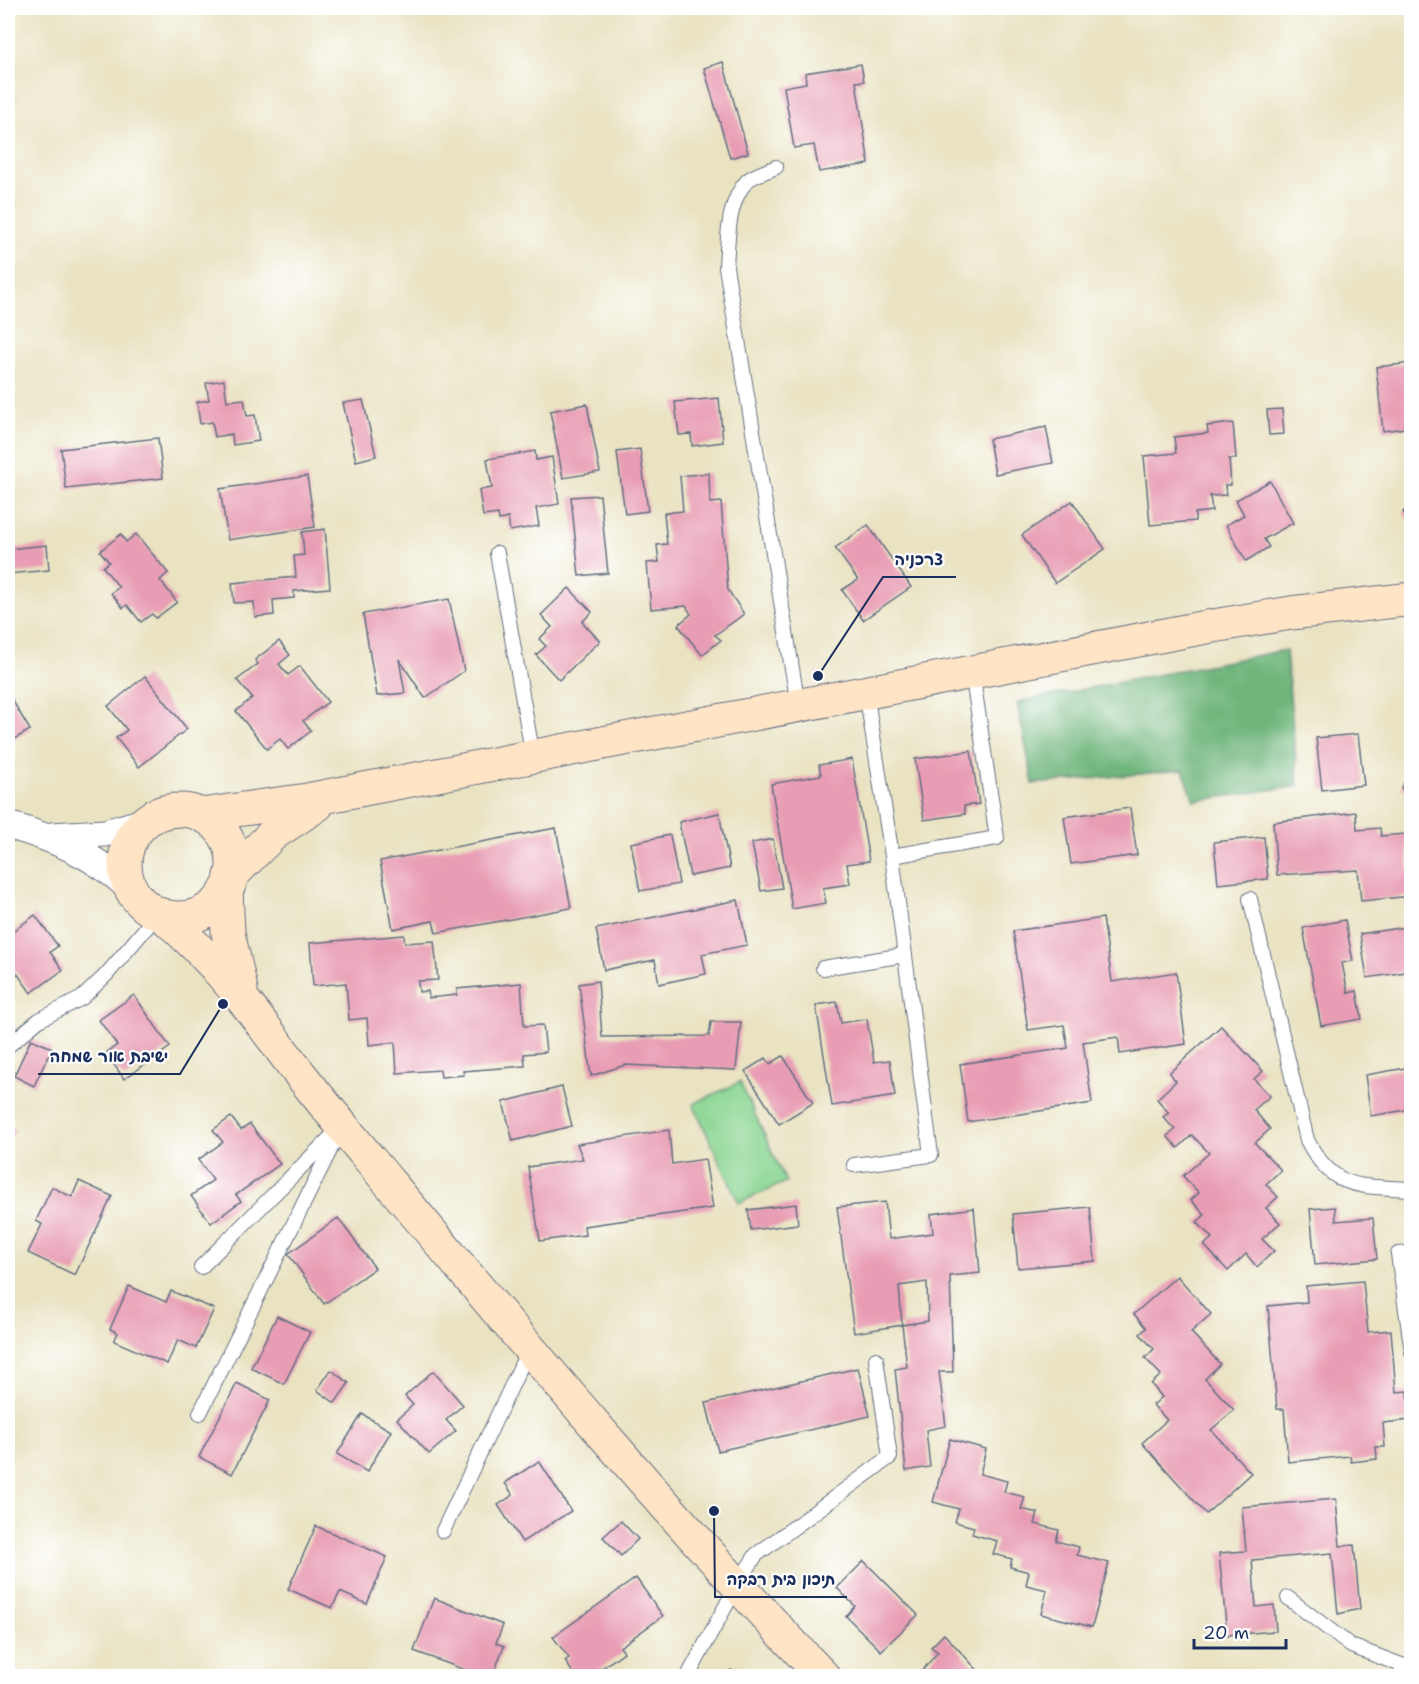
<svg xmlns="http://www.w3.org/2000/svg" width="1419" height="1684" font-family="'Shantell Sans','Playpen Sans Hebrew',sans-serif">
  <rect width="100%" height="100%" fill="#fff"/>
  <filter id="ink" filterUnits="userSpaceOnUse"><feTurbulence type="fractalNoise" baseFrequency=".0167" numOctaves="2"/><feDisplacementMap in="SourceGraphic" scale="12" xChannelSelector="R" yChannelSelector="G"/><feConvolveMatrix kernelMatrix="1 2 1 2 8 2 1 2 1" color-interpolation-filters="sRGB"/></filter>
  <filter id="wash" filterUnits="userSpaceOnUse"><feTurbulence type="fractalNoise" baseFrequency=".008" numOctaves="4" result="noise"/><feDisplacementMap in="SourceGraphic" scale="24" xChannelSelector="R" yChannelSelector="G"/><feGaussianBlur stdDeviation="1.35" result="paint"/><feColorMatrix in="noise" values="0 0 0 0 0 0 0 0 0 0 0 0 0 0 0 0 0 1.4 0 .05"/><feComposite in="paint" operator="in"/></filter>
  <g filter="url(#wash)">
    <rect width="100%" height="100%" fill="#e9e3c2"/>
    <path fill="#8ad592" stroke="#528278" stroke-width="1.5" d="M740,1082L786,1182L739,1203L693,1104Z"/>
    <path fill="#6fb67c" stroke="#45726d" stroke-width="1.5" d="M1286,650L1298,786L1194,801L1183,770L1033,784L1017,702Z"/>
    <g id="blocks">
      <g fill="#e89db4">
        <path d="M723,62L748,153L730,158L704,68Z"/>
        <path d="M861,64L864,81L856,82L869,164L819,172L814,145L794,148L784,87L806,83L805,73Z"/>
        <path d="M1412,363V427L1383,431L1376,367Z"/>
        <path d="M224,380L227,401L244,399L247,416L255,415L259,441L233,445L232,434L215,437L212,422L200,424L197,402L209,400L206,383Z"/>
        <path d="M719,398L723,442L692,446L691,434L679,435L675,402Z"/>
        <path d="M363,400L376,456L356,461L343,403Z"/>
        <path d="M587,404L600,472L563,478L550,411Z"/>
        <path d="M1282,409L1284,434L1269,435L1267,410Z"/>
        <path d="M1233,423L1236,459H1229L1231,485H1225L1226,495L1210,496L1212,511L1195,513V521L1150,525L1144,456L1176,453L1174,437L1208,433L1207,426Z"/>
        <path d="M1046,427L1053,463L995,474L989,439Z"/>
        <path d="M158,438L163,478L66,489L61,449Z"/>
        <path d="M640,449L648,511L625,514L617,452Z"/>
        <path d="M535,451L536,460L552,457L559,504L536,508L539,526L510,531L508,518L499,520L498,514L483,516L479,490L492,488L487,459Z"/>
        <path d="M709,473L710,503L721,502L728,590L744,614L715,635L721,640L702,655L678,625L691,614L686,606L651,609L647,563L659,562L657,545L667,544L664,513L683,511L680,476Z"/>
        <path d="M307,476L315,527L228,540L220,489Z"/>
        <path d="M1270,481L1293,523L1264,539L1269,547L1246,561L1226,525L1244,515L1236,500Z"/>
        <path d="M600,495L608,573L579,576L571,497Z"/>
        <path d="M1072,501L1105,549L1055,583L1022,535Z"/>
        <path d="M1412,506V525L1403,512Z"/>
        <path d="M868,525L911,587L863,620L842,590L858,580L835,548Z"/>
        <path d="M325,529L330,588L294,591V598L273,600L274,615L255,617L254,602L234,603L232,583L296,577L294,556L304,555L302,532Z"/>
        <path d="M121,534L126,542L136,534L168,573L160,580L177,602L156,618L152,614L141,622L127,605L123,608L111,593L119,587L103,567L109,562L100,551Z"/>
        <path d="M47,545L49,570L8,574V549Z"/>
        <path d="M569,588L592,612L582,622L600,641L559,680L536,655L546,646L539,639L552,627L541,615Z"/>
        <path d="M449,599L464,671L425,698L399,659L405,693L377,696L363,614Z"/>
        <path d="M279,641L290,655L279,664L288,675L300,666L328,702L303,721L311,731L288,749L280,739L267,749L236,711L252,698L237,680L258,664L255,660Z"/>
        <path d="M145,676L187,729L139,767L116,738L127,730L108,706Z"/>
        <path d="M8,693L30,730L8,743Z"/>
        <path d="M1358,734L1364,785L1322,790L1316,738Z"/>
        <path d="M971,751L979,804L964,806L965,814L924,820L915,759Z"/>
        <path d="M852,759L869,861L847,864L850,884L823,888L826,903L792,909L771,784L821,775L819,765Z"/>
        <path d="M1412,768V792L1401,788Z"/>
        <path d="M1130,808L1137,855L1071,864L1064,817Z"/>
        <path d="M1356,812L1357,830L1380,828L1381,836L1406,834L1409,870H1412V896L1361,901L1358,870L1277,875L1273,822Z"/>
        <path d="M719,813L730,868L690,876L679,822Z"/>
        <path d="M556,828L571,908L436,933L433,921L393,929L380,861Z"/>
        <path d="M670,835L679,884L640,891L631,843Z"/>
        <path d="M1264,837L1268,879L1218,884L1214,842Z"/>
        <path d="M773,839L782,888L761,891L752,843Z"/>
        <path d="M738,900L747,945L702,954L706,974L659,984L655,960L604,970L596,929Z"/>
        <path d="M35,915L58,946L50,952L63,970L31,993L12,966L8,969V935Z"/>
        <path d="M1103,918L1112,982L1176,972L1186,1044L1120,1054L1118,1037L1083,1042L1092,1103L968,1122L960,1064L1068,1048L1064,1025L1028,1030L1013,931Z"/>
        <path d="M1345,920L1353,961L1342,963L1348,993L1357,991L1362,1019L1321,1026L1303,928Z"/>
        <path d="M1412,926V971L1367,978L1360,934Z"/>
        <path d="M404,935L405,943L434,941L438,980L418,981L419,992L428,991L429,998L457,995V989L521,983L524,1026L543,1025L546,1052L524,1054L525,1066L463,1071L464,1075L441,1077L440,1070L397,1073L395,1042L369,1045L367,1018L349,1020L346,983L313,986L310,943Z"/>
        <path d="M598,981L602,1037L709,1036L711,1022H741L736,1070L625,1065L591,1076L579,984Z"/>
        <path d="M134,995L170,1047L124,1079L106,1053L117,1045L99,1020Z"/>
        <path d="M837,1002L841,1023L867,1019L874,1062L890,1060L895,1096L832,1106L816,1005Z"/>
        <path d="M1221,1026L1263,1071L1254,1079L1270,1096L1254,1110L1270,1129L1255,1143L1281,1170L1266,1184L1278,1197L1266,1208L1280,1223L1262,1239L1274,1251L1257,1267L1246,1254L1228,1271L1204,1245L1212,1238L1197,1222L1205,1215L1191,1200L1199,1193L1183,1176L1209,1153L1192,1135L1178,1148L1167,1136L1175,1130L1163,1117L1169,1113L1157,1099L1176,1081L1169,1073Z"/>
        <path d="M31,1039L52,1048L34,1086L14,1076Z"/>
        <path d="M783,1056L813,1103L779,1124L745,1071L766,1058L770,1064Z"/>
        <path d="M1412,1067V1109L1371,1116L1365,1075Z"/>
        <path d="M562,1087L572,1126L513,1141L503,1102Z"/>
        <path d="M231,1117L241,1130L250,1124L280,1164L236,1195L241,1201L211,1223L191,1196L213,1180L198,1160L223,1142L213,1130Z"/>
        <path d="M8,1125L15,1130L8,1141Z"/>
        <path d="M669,1130L672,1164L705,1159L713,1208L584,1226L585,1235L540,1241L528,1167L583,1159L577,1144Z"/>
        <path d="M79,1181L112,1196L75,1275L28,1253L42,1224L36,1221L52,1187L72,1197Z"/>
        <path d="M885,1202L889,1239L933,1233L931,1214L974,1208L980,1273L950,1276L953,1372H939L946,1426L926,1430L930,1467L906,1471L895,1369L907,1367L902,1325L928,1321L927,1282L899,1286L902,1325L854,1333L837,1207Z"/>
        <path d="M796,1204L798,1224L751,1230L748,1210Z"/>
        <path d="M1090,1207L1095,1261L1018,1268L1013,1214Z"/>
        <path d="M1335,1207L1336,1221L1373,1218L1377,1259L1315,1265L1310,1209Z"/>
        <path d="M338,1218L375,1268L324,1304L288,1254Z"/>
        <path d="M1177,1276L1211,1314L1191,1332L1220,1364L1205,1379L1234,1410L1211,1430L1251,1473L1206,1514L1142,1443L1167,1420L1153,1405L1162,1397L1151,1384L1161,1375L1145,1358L1154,1349L1140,1334L1146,1328L1134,1314Z"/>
        <path d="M1363,1281L1368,1332L1391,1330L1396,1392L1408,1391L1410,1420L1383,1423L1385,1447H1376L1377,1459L1351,1462L1350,1456L1288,1462L1284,1409H1277L1268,1306L1307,1302L1306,1286Z"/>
        <path d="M129,1286L166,1302L171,1291L214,1309L196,1348L178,1340L167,1364L114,1341L118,1333L110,1329Z"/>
        <path d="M277,1316L310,1332L284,1384L251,1368Z"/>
        <path d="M858,1368L870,1416L718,1451L706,1403Z"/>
        <path d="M331,1370L349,1383L335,1403L317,1390Z"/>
        <path d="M433,1371L463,1405L446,1420L456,1431L429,1454L397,1419L413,1405L405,1396Z"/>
        <path d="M237,1383L270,1400L232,1474L199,1457Z"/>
        <path d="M362,1414L391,1431L367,1472L337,1454Z"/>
        <path d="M950,1439L986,1449L980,1474L1007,1481L1004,1492L1025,1497L1021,1509L1038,1513L1035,1524L1059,1530L1056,1541L1079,1547L1077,1555L1109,1563L1092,1627L1041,1614L1047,1590L1026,1585L1029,1572L1010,1567L1012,1559L993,1554L997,1541L972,1534L974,1527L955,1522L959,1509L933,1502Z"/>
        <path d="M539,1461L571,1511L522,1542L498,1505L513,1495L505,1483Z"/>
        <path d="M1336,1499L1340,1546L1354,1545L1360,1609L1338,1614L1332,1553L1252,1560L1256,1607L1274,1605L1276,1631L1227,1635L1219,1553L1246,1551L1242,1507Z"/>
        <path d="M621,1521L638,1539L621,1556L603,1537Z"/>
        <path d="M316,1526L387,1557L367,1604L340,1592L332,1608L288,1589Z"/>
        <path d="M864,1561L918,1615L881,1651L846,1616L855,1606L837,1588Z"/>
        <path d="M636,1578L663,1616L620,1647L624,1652L591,1676H575L565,1661L569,1658L553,1637Z"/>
        <path d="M434,1598L503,1625L496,1643L504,1646L493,1676H481L414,1651Z"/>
        <path d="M944,1634L983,1676H925L921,1672L938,1652L931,1647Z"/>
        <path d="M731,1670L735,1676H719Z"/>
      </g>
    </g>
  </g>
  <g filter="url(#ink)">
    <use href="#blocks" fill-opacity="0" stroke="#636e81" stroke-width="1.5"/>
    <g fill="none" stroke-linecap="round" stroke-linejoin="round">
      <defs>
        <g id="lane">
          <path d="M776,167C768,171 753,175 747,181C727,202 728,240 726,267L798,705"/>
          <path d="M497,553L533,757"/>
          <path d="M866,692L892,856L997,838L972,672"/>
          <path d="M1250,899L1307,1140C1333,1191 1360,1186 1412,1189"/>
          <path d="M823,968L905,955"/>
          <path d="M8,1046L39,1020L82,998L106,975L158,914"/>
          <path d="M854,1165L931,1155L892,856"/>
          <path d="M1412,1253L1398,1254L1412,1352"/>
          <path d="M201,1267L333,1135"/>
          <path d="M200,1413L341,1128"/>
          <path d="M443,1531L529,1349"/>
          <path d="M1288,1598L1351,1646L1412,1669"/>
          <path d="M688,1676L737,1585L756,1555L890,1457L876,1359"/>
        </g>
        <g id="street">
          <path d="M8,825C53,838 96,855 130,889"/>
          <path d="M51,836L105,833L144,822"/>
        </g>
        <g id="secondary">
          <circle cx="179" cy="864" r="54"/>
          <path d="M201,815L307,800L1201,628L1291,613L1412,599"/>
          <path d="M231,876L273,834L317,805"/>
          <path d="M226,890L228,933L241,989"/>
          <path d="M162,915C214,959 249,1006 289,1060C315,1094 344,1128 372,1162C519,1337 665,1512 823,1676"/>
        </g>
      </defs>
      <use href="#lane" stroke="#636e81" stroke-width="16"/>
      <use href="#street" stroke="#636e81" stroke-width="29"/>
      <use href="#secondary" stroke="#636e81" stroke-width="35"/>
      <use href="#lane" stroke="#fff" stroke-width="14"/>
      <use href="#street" stroke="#fff" stroke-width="27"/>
      <use href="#secondary" stroke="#ffe4c6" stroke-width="33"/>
    </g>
  </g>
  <path fill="none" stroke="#1b2f5e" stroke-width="2" d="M818 676L883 577H956M223 1004L180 1074H38M714 1511L715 1597H847"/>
  <g fill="#1b2f5e" stroke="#fff" stroke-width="2">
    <circle cx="818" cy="676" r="6"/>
    <circle cx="223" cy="1004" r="6"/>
    <circle cx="714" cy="1511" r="6"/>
  </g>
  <g font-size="16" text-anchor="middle" font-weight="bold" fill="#1b2f5e" stroke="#fff" stroke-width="4.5" stroke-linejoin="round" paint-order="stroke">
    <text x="919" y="565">צרכניה</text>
    <text x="109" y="1062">ישיבת אור שמחה</text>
    <text x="781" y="1585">תיכון בית רבקה</text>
  </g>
  <rect width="1419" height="1684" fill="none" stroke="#fff" stroke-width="30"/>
  <path d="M1194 1639v9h92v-9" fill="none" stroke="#1b2f5e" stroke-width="3"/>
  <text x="1203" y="1639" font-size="18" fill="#1b2f5e" stroke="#ffffff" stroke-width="4.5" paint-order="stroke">20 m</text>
</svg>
